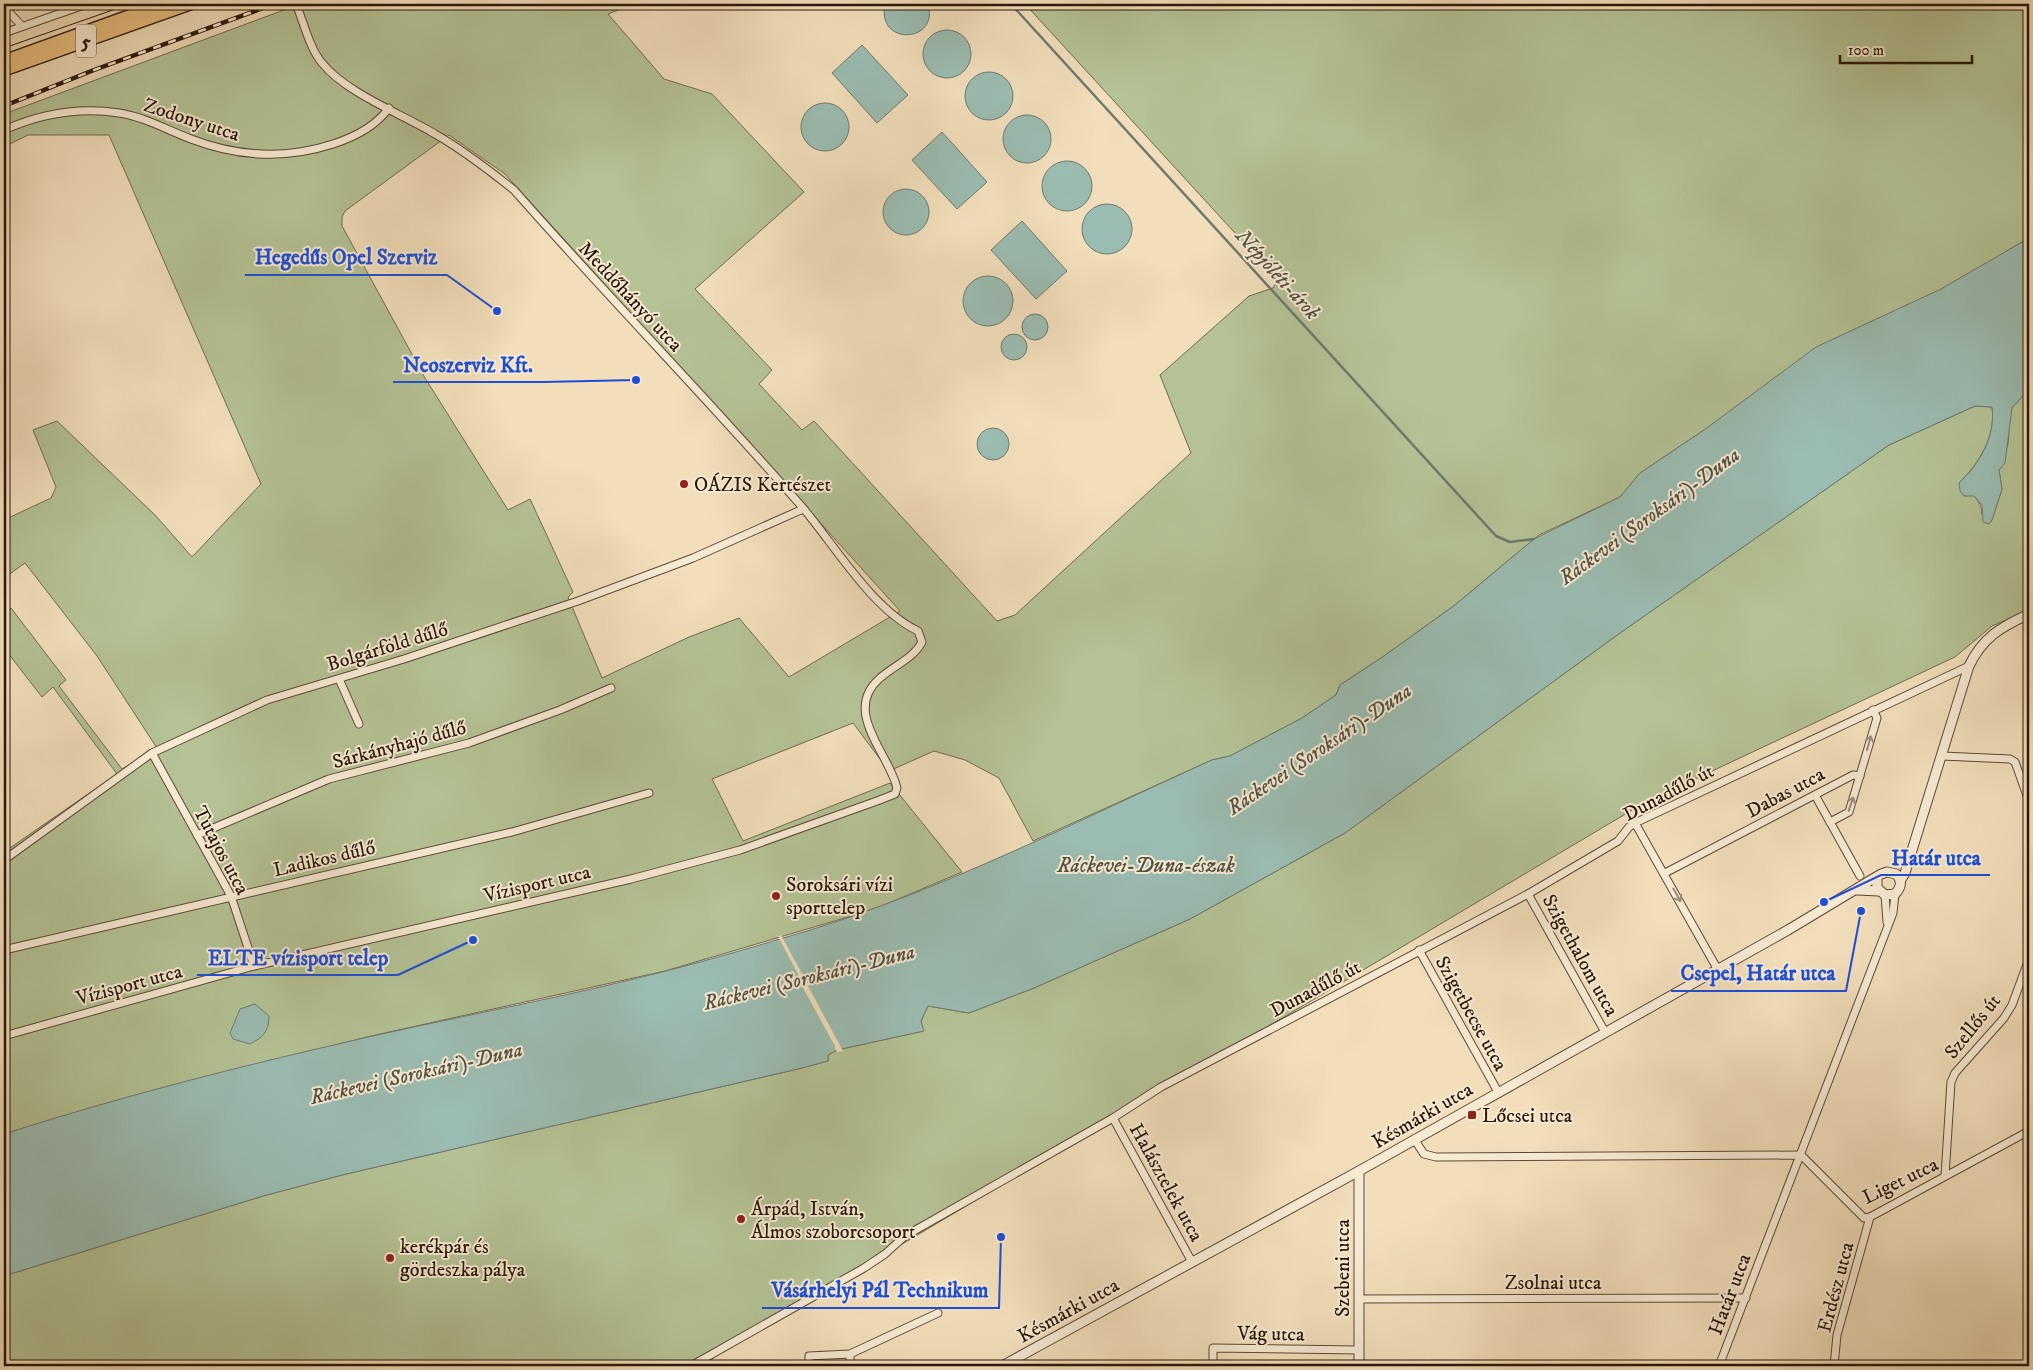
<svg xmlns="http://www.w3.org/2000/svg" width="2033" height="1370" font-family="'IM FELL DW Pica',serif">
  <rect width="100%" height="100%" fill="#f2debb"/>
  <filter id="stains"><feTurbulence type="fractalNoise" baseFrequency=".004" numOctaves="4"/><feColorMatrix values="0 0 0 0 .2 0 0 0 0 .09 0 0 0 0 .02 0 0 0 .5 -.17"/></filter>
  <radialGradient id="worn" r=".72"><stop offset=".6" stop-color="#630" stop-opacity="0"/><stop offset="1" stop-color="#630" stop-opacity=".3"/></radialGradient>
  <g fill="#b4c295" stroke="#6f6c50" fill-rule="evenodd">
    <path d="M300,4H633L608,14L664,79L712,94L804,192L695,289L772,370L759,384L802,430L814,421L997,621L1015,615L1191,453L1160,375L1249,296L1273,288L1278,280L1025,4H2029V238L1704,430L1640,473L1620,497L1539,535L1455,605L1384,656L1340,685L1336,695L1302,718L1230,756L1212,760L1033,841L999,778L965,760L934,751L889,771L853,723L712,779L743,841L890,783L962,872L875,909L665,971L371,1036L111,1102L4,1134V852L117,774L53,687L42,697L4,648V612L11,608L66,680L59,686L122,769L157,748L97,656L25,563L4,578V520L51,498L56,487L33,430L57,421L156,516L192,557L261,484L109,135H28L4,147V114ZM449,135L505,174L900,611L789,677L739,618L689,637L602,678L568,597L573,592L530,499L508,510L425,378L342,226V217L345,211Z"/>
    <path d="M2029,389V610L1992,626L1955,657L1644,803L697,1366H4V1276L263,1196L342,1175L802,1068L828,1061V1055L837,1050L923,1031L921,1021L928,1006L969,1013L1034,988L1190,919L1345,833L1620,633L1889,445L1975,406L1992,407C1996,437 1979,463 1959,483C1970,492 1982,499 1982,515L1992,520L2002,489L1999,470L2008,444L2010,415L2012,408Z"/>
  </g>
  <g fill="#9bbcb2" stroke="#6e7a6f">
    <path d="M885,4H928C940,43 876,47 885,4Z"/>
    <circle cx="947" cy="54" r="24"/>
    <path d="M862,45L908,95L877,123L832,73Z"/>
    <circle cx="989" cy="96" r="24"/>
    <circle cx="825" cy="127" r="24"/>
    <circle cx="1027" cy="139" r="24"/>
    <path d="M942,132L987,182L957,209L912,160Z"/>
    <circle cx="1067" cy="186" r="25"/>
    <circle cx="906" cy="212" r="23"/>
    <circle cx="1107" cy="229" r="25"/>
    <path d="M1022,221L1067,271L1036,299L991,250Z"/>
    <path d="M2029,238V389L2012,408L2005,463L1999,470L2002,489L1992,520L1989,524L1983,522L1982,505L1974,496H1964L1960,491L1959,483C1979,464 1996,437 1992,407L1975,406L1889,445L1620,633L1345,833L1190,919L1034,988L969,1013L928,1006L921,1021L924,1031L837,1050L828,1055V1061L802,1068L342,1175L263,1196L4,1276V1134C125,1095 249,1064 373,1036C471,1014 569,996 666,971C713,959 760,945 807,931C947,888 1079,820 1212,760L1230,756L1302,718L1336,695L1340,685L1384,656L1455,605L1534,539L1620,497L1640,473L1704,430L1816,347L1941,289Z"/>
    <circle cx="988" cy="301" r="25"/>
    <circle cx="1035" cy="327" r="13"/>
    <circle cx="1014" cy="347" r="13"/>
    <circle cx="993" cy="444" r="16"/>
    <path d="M255,1004L269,1016C269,1032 263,1037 250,1044L233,1039L230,1033L240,1009Z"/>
  </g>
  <path fill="#f2debb" d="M781,935L807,983L810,984L808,986L843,1051L838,1052L835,1049V1046L803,988V984L778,936Z"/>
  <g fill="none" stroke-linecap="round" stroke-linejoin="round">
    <path stroke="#6e7a6f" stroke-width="2.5" d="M1011,4L1496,536L1510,542L1534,539"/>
    <defs>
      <g id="minor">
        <path d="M4,7L22,26"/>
        <path d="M4,33L87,4"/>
        <path d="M4,130C40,114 80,107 119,113C145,117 167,130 191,139C238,157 284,160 333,144C355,137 375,127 389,108"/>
        <path d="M339,679L359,724"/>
        <path d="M152,753L231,896L254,966"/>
        <path d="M1942,756L2010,759L2015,762L2029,801"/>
        <path d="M1815,795L1860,876"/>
        <path d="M1830,822L1849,812L1877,718L1873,710"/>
        <path d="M1635,823L1718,970"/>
        <path d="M197,835L329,779L469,743L560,710L611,688"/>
        <path d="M4,860L152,753L267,700L404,659L578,601L693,558L803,509"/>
        <path d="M1665,873L1853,775L1860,776"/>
        <path d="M1528,894L1605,1032"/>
        <path d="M1885,895L1887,922"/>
        <path d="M4,950L512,832L649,793"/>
        <path d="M1419,950L1498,1092"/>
        <path d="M4,1036L254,966L631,879L740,850L877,801L895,794L897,788C890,755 842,712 879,679C893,666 913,659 922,642L918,631C872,609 836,547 803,508C709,400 608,297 514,190C489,170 463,150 435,134C402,114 346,93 322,63C309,47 304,23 296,4"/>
        <path d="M1113,1118L1192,1262"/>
        <path d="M1414,1139L1424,1154L1436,1157L1801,1155L1864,1218L1870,1217L2029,1131"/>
        <path d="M1945,1176L1951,1082L1955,1073L2004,1018L2012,1005L2029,959"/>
        <path d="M1359,1299L1746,1298"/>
        <path d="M691,1366L864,1268L885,1254L905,1236L1113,1118L1161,1087L1528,894L1618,841L1629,827L1635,823L1969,666"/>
        <path d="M809,1366V1356L850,1354L938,1313"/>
        <path d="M850,1366V1354"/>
        <path d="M1213,1366V1348L1359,1350"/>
        <path d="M1719,1366L1893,913L1895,894"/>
        <path d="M1834,1366L1837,1335L1870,1217"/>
      </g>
      <g id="tertiary">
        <path d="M1900,881L1905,873L1969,666C1983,637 2001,627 2029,614"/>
        <path d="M1857,890L1879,891"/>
        <path d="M1359,1171V1366"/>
        <path d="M1002,1366L1359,1171L1788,930L1881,874L1887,872L1896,874C1903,880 1901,888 1895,894L1885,895L1877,888V878"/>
      </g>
      <g id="primary">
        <path d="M4,61L162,4"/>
        <path d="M4,70L190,4"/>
      </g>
    </defs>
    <use href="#minor" stroke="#5c4937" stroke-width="9"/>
    <use href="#tertiary" stroke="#5c4937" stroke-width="11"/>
    <use href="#primary" stroke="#2a170b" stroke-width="14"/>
    <use href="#minor" stroke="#f7ead3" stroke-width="7"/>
    <use href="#tertiary" stroke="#f7ead3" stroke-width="9"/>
    <use href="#primary" stroke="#e9bf7e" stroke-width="11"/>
    <path stroke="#2a170b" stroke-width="1" d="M4,48L130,4"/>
    <defs>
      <path id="rail" d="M4,106L94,70L274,4"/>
    </defs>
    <use href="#rail" stroke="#2a170b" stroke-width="4.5"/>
    <use href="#rail" stroke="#f7ead3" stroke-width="2.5" stroke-dasharray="8" stroke-linecap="butt"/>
  </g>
  <defs><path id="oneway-shaft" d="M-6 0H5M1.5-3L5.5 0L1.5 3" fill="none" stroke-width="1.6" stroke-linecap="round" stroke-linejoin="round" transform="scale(1.25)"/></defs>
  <g stroke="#9b8b79">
    <use href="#oneway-shaft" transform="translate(1869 743) rotate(-74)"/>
    <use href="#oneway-shaft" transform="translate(1851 804) rotate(-71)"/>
    <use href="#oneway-shaft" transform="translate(1677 895) rotate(61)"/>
  </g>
  <g fill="#8f2418" stroke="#f7ead3" stroke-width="2">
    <circle cx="684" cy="484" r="5"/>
    <circle cx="776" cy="896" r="5"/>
    <rect x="1467" y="1110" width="10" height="10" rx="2.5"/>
    <circle cx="741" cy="1219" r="5"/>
    <circle cx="390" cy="1258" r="5"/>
  </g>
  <g text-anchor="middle" stroke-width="4" stroke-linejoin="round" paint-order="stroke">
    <rect fill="#f7ead3" stroke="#685647" stroke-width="1" x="76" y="24.5" width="20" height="33" rx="4"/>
    <g font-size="19" font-weight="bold" fill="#2a170b">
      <text x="86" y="48">5</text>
    </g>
    <g font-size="20" fill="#2a170b" stroke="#f7ead3">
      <text transform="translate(192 119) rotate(18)" y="7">Zodony utca</text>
      <text transform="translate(631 296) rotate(47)" y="7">Meddőhányó utca</text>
      <text transform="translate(387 646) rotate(-17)" y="7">Bolgárföld dűlő</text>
      <text transform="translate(399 744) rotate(-15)" y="7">Sárkányhajó dűlő</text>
      <text transform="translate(1668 792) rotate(-28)" y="7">Dunadűlő út</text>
      <text transform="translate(1785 792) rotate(-28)" y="7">Dabas utca</text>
      <text transform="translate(222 850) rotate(62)" y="7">Tutajos utca</text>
      <text transform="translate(324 858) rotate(-13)" y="7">Ladikos dűlő</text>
      <text transform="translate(537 883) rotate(-13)" y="7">Vízisport utca</text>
      <text transform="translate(1581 955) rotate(61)" y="7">Szigethalom utca</text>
      <text transform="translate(129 984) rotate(-15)" y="7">Vízisport utca</text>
      <text transform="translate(1315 988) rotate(-28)" y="7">Dunadűlő út</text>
      <text transform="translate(1472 1013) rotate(61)" y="7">Szigetbecse utca</text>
      <text transform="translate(1972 1026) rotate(-51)" y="7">Szellős út</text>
      <text transform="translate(1422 1115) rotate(-30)" y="7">Késmárki utca</text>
      <text transform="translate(1900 1180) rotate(-26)" y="7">Liget utca</text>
      <text transform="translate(1167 1182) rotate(61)" y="7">Halásztelek utca</text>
      <text transform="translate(1342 1268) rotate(-90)" y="7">Szebeni utca</text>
      <text x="1553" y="1289">Zsolnai utca</text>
      <text transform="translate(1835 1287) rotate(-75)" y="7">Erdész utca</text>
      <text transform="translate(1729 1294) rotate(-69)" y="7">Határ utca</text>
      <text transform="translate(1068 1310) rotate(-29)" y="7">Késmárki utca</text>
      <text transform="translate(1271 1333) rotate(1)" y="7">Vág utca</text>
    </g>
    <g font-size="20" fill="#2a170b" stroke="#f7ead3" text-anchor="start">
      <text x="694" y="491">OÁZIS Kertészet</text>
      <text x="786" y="891">Soroksári vízi<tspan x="786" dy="23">sporttelep</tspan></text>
      <text x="1482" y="1122">Lőcsei utca</text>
      <text x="751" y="1215">Árpád, István,<tspan x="751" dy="23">Álmos szoborcsoport</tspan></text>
      <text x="400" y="1253">kerékpár és<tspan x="400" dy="23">gördeszka pálya</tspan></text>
    </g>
    <g font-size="21" font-style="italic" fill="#525145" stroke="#f7ead3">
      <text transform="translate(1278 274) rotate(48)" y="7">Népjóléti-árok</text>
      <text transform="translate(1649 516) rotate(-36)" y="7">Ráckevei (Soroksári)-Duna</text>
      <text transform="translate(1319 749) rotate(-34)" y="7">Ráckevei (Soroksári)-Duna</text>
      <text x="1146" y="872">Ráckevei-Duna-észak</text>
      <text transform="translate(809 977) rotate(-14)" y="7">Ráckevei (Soroksári)-Duna</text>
      <text transform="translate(416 1073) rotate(-13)" y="7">Ráckevei (Soroksári)-Duna</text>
    </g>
  </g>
  <path fill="none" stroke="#1d4ed8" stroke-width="2" d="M497 311L447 275H245M636 380L543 382H393M1824 902L1881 875H1990M473 940L398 975H197M1861 911L1846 991H1671M1001 1237L999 1308H762"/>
  <g fill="#1d4ed8" stroke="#f7ead3" stroke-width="2">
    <circle cx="497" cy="311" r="5"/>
    <circle cx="636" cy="380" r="5"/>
    <circle cx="1824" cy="902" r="5"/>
    <circle cx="473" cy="940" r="5"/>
    <circle cx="1861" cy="911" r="5"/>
    <circle cx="1001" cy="1237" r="5"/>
  </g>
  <g font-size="21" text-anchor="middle" font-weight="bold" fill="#1d4ed8" stroke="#f7ead3" stroke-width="4" stroke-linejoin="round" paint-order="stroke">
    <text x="346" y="264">Hegedűs Opel Szerviz</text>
    <text x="468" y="372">Neoszerviz Kft.</text>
    <text x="1936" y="865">Határ utca</text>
    <text x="298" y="965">ELTE vízisport telep</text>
    <text x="1758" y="980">Csepel, Határ utca</text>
    <text x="880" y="1297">Vásárhelyi Pál Technikum</text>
  </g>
  <rect width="2033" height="1370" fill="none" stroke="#f2debb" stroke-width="20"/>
  <rect x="5" y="5" width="2023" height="1360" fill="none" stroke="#2a170b" stroke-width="2.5"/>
  <rect x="10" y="10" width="2013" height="1350" fill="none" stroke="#2a170b"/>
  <path d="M1840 55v8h132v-8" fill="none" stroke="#2a170b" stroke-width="2.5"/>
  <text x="1848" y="55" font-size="15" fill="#2a170b" stroke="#f7ead3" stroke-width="4" paint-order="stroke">100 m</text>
  <rect width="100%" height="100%" filter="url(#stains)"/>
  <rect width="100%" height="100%" fill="url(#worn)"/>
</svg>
